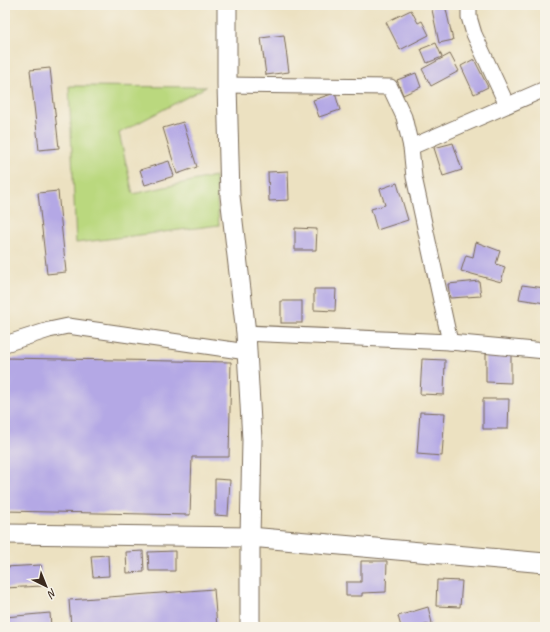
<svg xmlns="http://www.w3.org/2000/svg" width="550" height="632" font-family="Caveat,sans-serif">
  <rect width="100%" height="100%" fill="#f7f3e8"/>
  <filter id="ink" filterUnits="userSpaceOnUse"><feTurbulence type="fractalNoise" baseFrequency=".025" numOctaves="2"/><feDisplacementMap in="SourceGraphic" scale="8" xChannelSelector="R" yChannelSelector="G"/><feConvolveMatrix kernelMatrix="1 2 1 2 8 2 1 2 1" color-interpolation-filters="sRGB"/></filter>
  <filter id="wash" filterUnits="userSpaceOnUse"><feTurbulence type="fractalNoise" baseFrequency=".012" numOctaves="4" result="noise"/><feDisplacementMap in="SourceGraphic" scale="16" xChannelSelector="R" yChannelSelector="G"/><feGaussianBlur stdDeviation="0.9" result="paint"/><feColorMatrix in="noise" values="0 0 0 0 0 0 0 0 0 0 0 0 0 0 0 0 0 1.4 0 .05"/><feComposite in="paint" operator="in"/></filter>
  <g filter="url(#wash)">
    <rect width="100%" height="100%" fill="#ece1c1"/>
    <path fill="#bad87e" stroke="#7a814e" d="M69,86L206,87L119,133L133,194L215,176L219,225L76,243Z"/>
    <g id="blocks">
      <g fill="#b4a8e5">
        <path d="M431,5H445L453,40L439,43Z"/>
        <path d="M411,10L418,23L422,21L429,35L400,50L386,22Z"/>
        <path d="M284,35L289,72L266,75L261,38Z"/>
        <path d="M436,43L442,57L427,63L421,49Z"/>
        <path d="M450,54L459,71L431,86L422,69Z"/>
        <path d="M474,59L488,87L474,94L461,66Z"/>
        <path d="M50,68L59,148L39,150L30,70Z"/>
        <path d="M416,73L421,87L403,95L397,80Z"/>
        <path d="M335,93L340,110L319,117L313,100Z"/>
        <path d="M183,122L197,167L177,174L163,128Z"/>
        <path d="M453,143L462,170L443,176L434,148Z"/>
        <path d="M169,161L174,176L145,185L140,170Z"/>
        <path d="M288,171L289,200L269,201L268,172Z"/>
        <path d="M397,183L408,220L377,230L371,209L385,205L380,189Z"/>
        <path d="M58,191L66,272L47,274L38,193Z"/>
        <path d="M295,228L317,229L316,250H295Z"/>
        <path d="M476,242L500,251L496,264L505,267L501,282L461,271L466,255L473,257Z"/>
        <path d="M479,281L481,296L450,298L448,284Z"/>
        <path d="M522,285L545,288V303L519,299Z"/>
        <path d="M314,289H336L335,311L314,310Z"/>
        <rect x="281" y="301" width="21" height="22"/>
        <path d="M486,353H511V383L486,382Z"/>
        <path d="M5,358L231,362L229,457H192L190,515L5,511Z"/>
        <path d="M422,359L445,360L444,395L420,394Z"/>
        <path d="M483,399H509L508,429H483Z"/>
        <path d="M420,412L445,413L442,456L417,454Z"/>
        <path d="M215,479L230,480L228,516L215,515Z"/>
        <path d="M143,551L144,572L127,573L126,552Z"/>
        <path d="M175,551V571H149L148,552Z"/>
        <path d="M108,555L109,576L93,577L91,556Z"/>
        <path d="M361,561H387L386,592L362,593V596H346V582H361Z"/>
        <path d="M41,565L42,586L5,588V567Z"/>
        <path d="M437,580L462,581L460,607L436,606Z"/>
        <path d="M214,589L217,627H71L69,600Z"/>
        <path d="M428,607L432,623L418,627H401L398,616Z"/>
        <path d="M50,613L51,627H5V617Z"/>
      </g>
    </g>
  </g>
  <g filter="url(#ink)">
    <use href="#blocks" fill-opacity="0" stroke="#796a57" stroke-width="1"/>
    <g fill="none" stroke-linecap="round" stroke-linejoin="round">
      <defs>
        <g id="minor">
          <path d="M469,5V17L474,34L507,105"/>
          <path d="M227,85L390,87L404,117L411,147"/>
          <path d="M246,333L450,342L545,351"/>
          <path d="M450,342L414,177L411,147L545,89"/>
          <path d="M5,344L49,330L68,326L247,352"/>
        </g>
        <g id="tertiary">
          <path d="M227,5V85L230,196L246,333L252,440L250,537V627"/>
          <path d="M5,534L250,537L545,563"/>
        </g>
      </defs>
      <use href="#minor" stroke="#796a57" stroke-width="17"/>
      <use href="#tertiary" stroke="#796a57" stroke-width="21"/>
      <use href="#minor" stroke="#fff" stroke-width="15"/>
      <use href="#tertiary" stroke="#fff" stroke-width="19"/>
    </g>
  </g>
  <rect width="550" height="632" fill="none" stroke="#f7f3e8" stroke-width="20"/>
  <g transform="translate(46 586) rotate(137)" stroke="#f7f3e8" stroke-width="3" paint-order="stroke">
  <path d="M0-3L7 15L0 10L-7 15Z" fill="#3b2a1e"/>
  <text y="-6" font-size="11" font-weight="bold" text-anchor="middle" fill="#3b2a1e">N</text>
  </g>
</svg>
